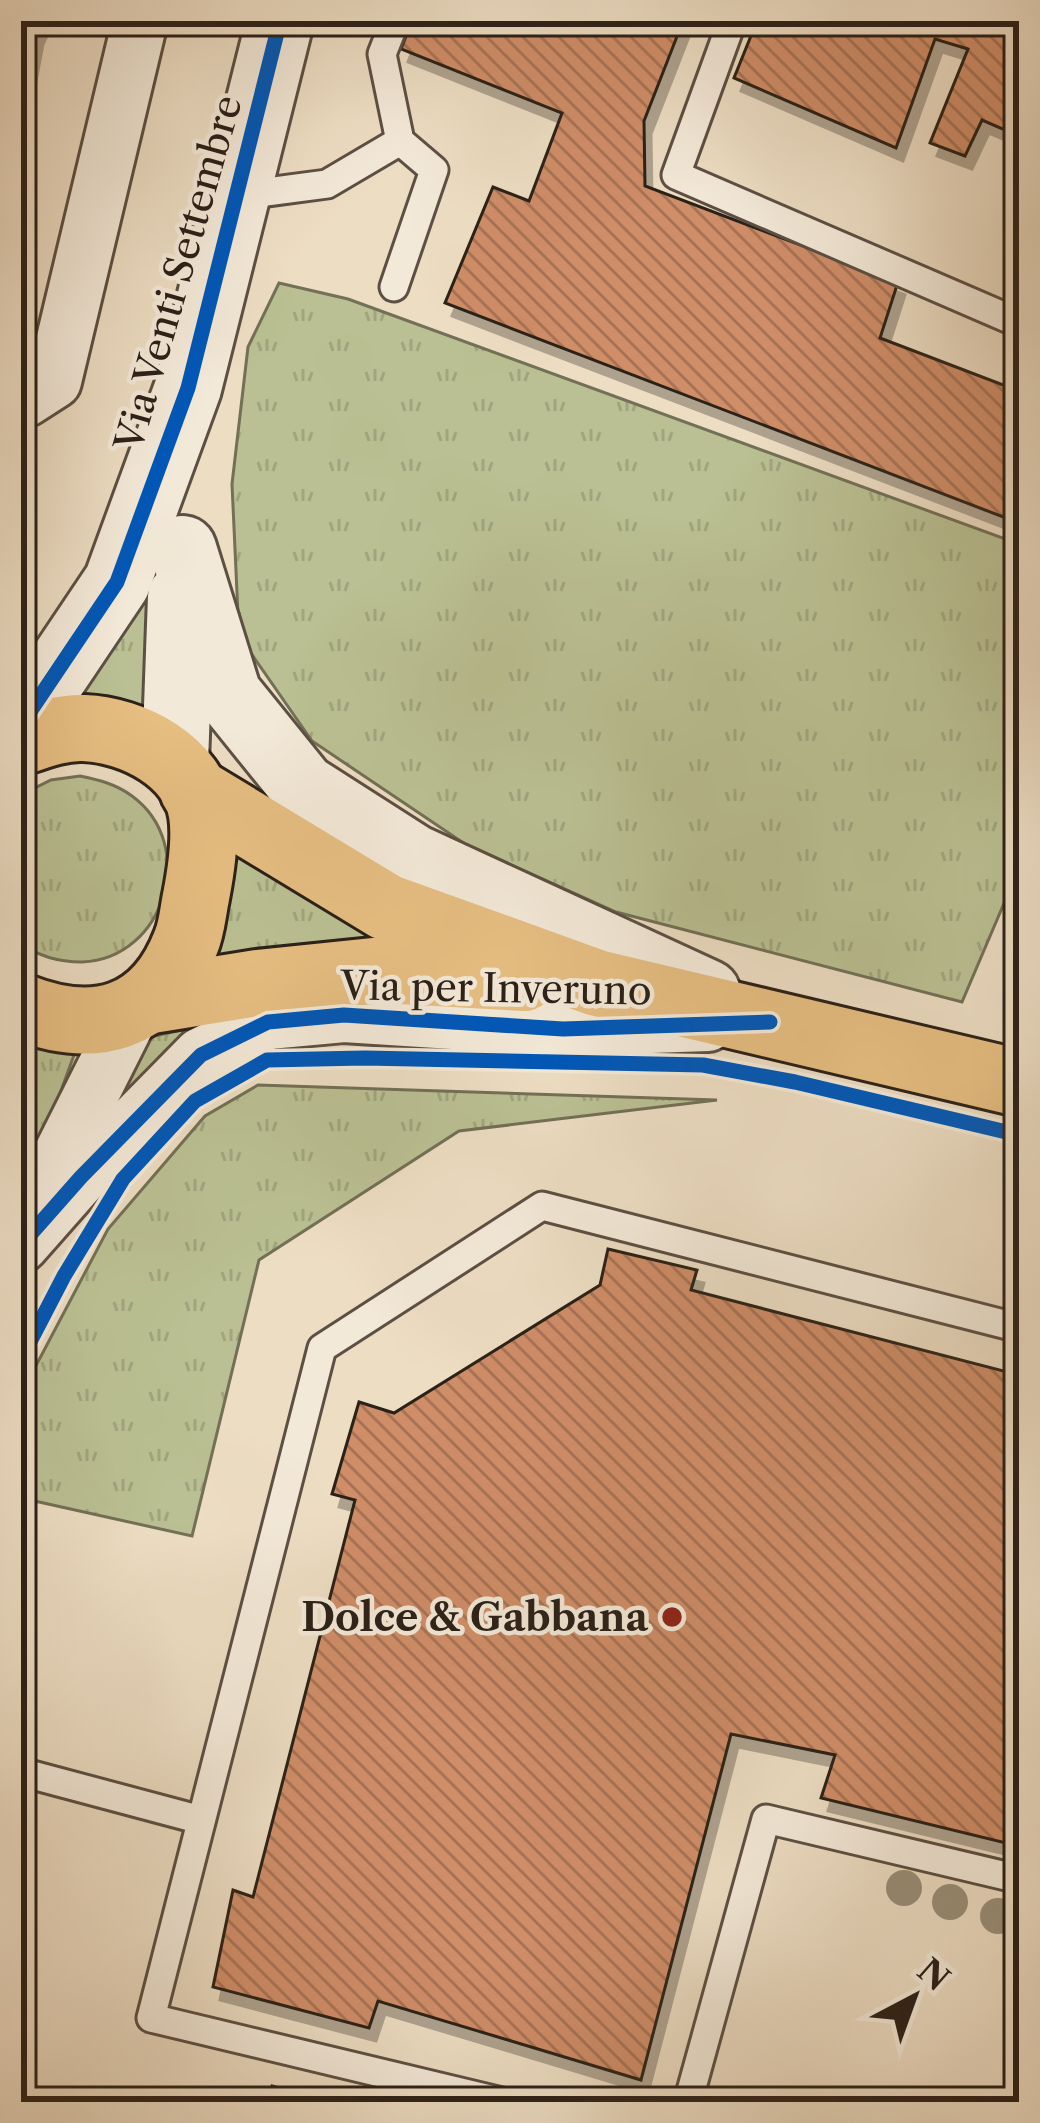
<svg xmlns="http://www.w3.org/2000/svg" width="1040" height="2123" font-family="'Libre Caslon Text',serif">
  <defs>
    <pattern id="grass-tufts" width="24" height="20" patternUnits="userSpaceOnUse" patternTransform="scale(3)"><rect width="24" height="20" fill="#bac093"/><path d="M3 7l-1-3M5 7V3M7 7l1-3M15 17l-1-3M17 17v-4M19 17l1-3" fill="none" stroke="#a0a57e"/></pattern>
    <pattern id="building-back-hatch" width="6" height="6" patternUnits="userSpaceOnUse" patternTransform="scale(3)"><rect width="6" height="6" fill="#cf8d68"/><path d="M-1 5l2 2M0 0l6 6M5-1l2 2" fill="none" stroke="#a87355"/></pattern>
    <filter id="shadow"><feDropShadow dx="7" dy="13" stdDeviation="0" flood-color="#0004"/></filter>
  </defs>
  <rect width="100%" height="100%" fill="#edddc3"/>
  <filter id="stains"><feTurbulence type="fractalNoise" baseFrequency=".00167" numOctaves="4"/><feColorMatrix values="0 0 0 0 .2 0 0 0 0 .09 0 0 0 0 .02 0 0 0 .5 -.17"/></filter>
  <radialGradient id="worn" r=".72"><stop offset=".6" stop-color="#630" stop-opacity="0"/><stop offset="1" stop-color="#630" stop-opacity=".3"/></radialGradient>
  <g fill="url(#grass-tufts)" stroke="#727056" stroke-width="3">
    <path d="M279,283L348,299L1019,544V868L962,1002L616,912L465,844L312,741L239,636L232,484L248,347Z"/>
    <path d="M162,516L159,720L68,702Z"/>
    <path d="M80,776C99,780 116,784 132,796C199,845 165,959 82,962C59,962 39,957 21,943V795L51,780Z"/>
    <path d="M232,839L444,953L206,961Z"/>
    <path d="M214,1023L106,1115L145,1038Z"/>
    <path d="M21,1036L77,1047L55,1107L21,1181Z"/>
    <path d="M258,1085L717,1100L459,1131L259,1260L192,1536L21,1498V1408L31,1375L108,1229L205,1116Z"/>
  </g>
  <g fill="url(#building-back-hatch)" stroke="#2b2018" stroke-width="3" filter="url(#shadow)">
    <path d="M21,21H41L36,31L25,90L21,89Z"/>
    <path d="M412,21H683L644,121L645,186L898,282L880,338L1019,391V523L445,303L493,187L529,201L562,113L401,49Z"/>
    <path d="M757,21H1019V136L982,120L965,156L930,143L968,49L935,39L896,148L734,78Z"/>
    <path d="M608,1249L697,1270L691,1290L1019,1375V1815L1010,1844L821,1798L835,1755L731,1734L641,2080L378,2001L369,2028L213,1987L233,1890L253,1897L355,1500L332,1494L359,1402L394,1413L600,1285Z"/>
    <path d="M272,2086L335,2102H267Z"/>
  </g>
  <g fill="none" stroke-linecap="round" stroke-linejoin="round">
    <defs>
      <g id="service">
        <path d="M732,21L676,175L1019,323"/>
        <path d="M237,196L327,184L400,141"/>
        <path d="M394,287L434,170L400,141L382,54L395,21"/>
        <path d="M21,1772L201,1820"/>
        <path d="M502,2102L151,2018L322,1348L542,1206L1019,1328"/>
        <path d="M688,2102L766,1819L1019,1879"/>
      </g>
      <g id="minor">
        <path d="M21,398L26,399L54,381L140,21"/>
        <path d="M38,1200L133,1011"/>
        <path d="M21,1245L81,1177L201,1055L268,1022L344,1015L563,1029L708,1024"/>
      </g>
      <g id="tertiary">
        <path d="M183,549L228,694L303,787L414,858L707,993"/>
        <path d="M21,725L117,582L188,388L280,21"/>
        <path d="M175,762L181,597"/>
      </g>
      <g id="primary">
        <path d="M21,742C41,735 62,727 84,728C133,730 194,761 202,814C206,841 201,871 196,897C193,911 192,928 186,942C156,1020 95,1036 21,1007"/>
        <path d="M193,790L386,907L597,983L1019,1083"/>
        <path d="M146,1001L257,983L383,970L524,978"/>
      </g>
    </defs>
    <use href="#service" stroke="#5c4f43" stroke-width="33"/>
    <use href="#minor" stroke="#5c4f43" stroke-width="60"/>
    <use href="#tertiary" stroke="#5c4f43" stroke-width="72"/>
    <use href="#primary" stroke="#2b2018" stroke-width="72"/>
    <use href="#service" stroke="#f3e9d8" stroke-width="27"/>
    <use href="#minor" stroke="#f3e9d8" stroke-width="54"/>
    <use href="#tertiary" stroke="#f3e9d8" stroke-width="66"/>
    <use href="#primary" stroke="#e6be82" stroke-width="66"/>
    <defs>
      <g id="cycleway">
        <path d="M21,725L117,582L188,388L280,21"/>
        <path d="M21,1245L81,1177L201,1055L268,1022L344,1015L563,1029L770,1022"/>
        <path d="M21,1359L64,1276L123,1179L195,1101L267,1060L365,1058L703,1065L795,1082L1019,1135"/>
      </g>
    </defs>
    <use href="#cycleway" stroke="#f3e9d8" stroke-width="22"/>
    <use href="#cycleway" stroke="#0057b8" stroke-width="15"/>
  </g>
  <g fill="#9a8f79">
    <circle cx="904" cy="1888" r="18"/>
    <circle cx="950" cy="1902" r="18"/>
    <circle cx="998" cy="1916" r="18"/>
  </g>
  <circle fill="#8f2418" stroke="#f3e9d8" stroke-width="4.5" cx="672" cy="1617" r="12"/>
  <g text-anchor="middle" stroke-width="9" stroke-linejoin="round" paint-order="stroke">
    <g font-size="39" fill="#2b2018" stroke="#f3e9d8">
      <text transform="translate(178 273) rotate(-74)" y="14">Via Venti Settembre</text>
      <text transform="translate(496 988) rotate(1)" y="14">Via per Inveruno</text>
    </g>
    <g font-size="39" font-weight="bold" fill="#2b2018" stroke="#f3e9d8" text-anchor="end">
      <text x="648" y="1631">Dolce &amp; Gabbana</text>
    </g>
  </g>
  <rect width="1040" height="2123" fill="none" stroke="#edddc3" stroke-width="72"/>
  <rect x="24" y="24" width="992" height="2075" fill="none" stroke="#2b2018" stroke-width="6"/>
  <rect x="36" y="36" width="968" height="2051" fill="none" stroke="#2b2018" stroke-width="3"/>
  <g transform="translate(914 1997) rotate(41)" stroke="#f3e9d8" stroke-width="9" paint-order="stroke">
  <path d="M0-9L21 45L0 30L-21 45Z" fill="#2b2018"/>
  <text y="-18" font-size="33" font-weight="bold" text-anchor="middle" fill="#2b2018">N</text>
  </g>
  <rect width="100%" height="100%" filter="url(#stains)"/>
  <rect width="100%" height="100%" fill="url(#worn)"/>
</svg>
